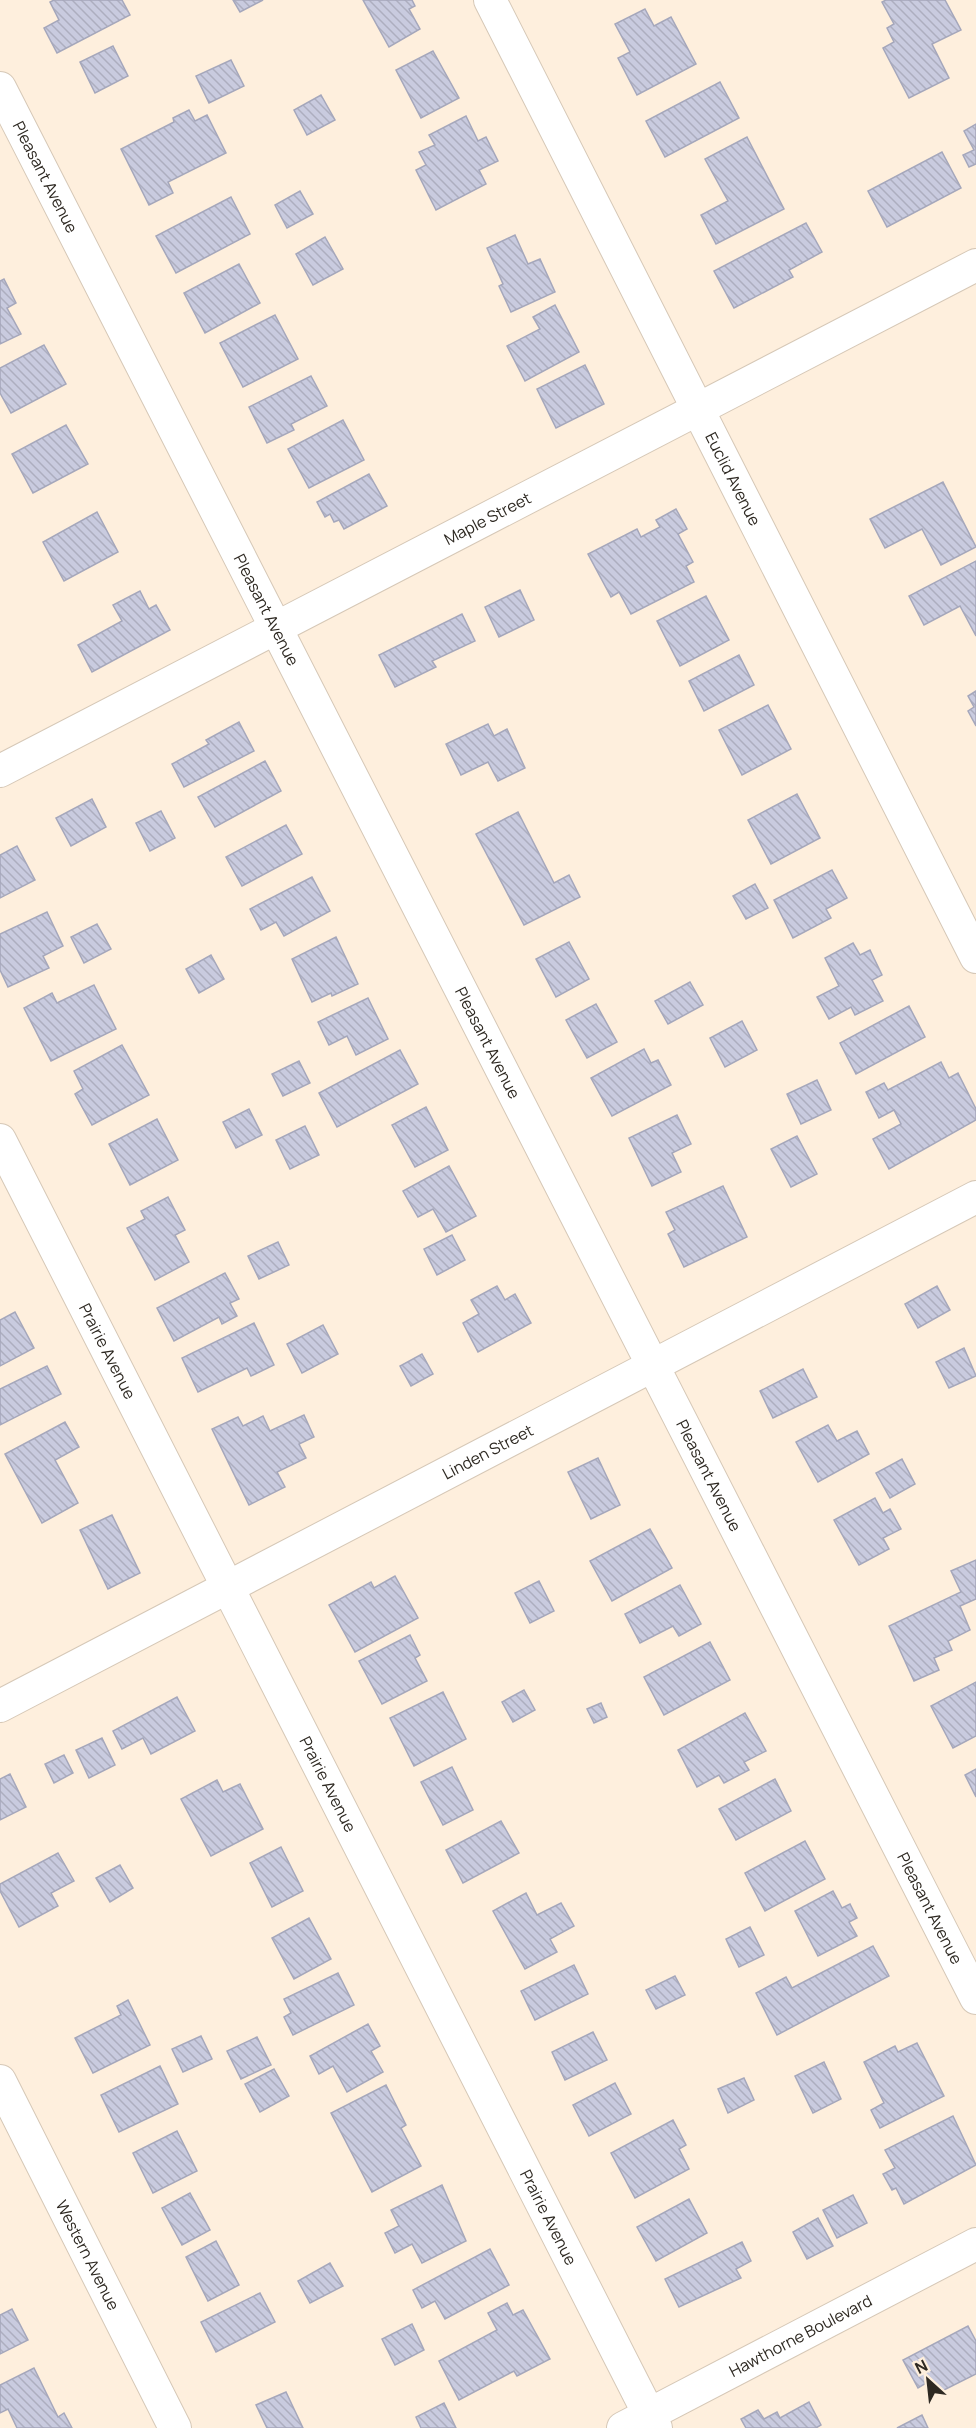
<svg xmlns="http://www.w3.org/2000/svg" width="976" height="2428" font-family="Manrope,sans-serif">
  <defs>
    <pattern id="building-back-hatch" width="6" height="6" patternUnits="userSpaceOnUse" patternTransform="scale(1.5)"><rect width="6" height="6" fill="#c9cbdf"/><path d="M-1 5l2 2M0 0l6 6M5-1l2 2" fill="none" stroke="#adaebf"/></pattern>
  </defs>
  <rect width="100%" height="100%" fill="#feefdd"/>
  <g fill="url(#building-back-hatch)" stroke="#a5a7bb" stroke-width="1.5">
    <path d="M54,0H122L130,15L57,53L44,28L59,20L50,2Z"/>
    <path d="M233,0H263L240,12Z"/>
    <path d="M363,0H412L415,6L409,9L420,29L389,47Z"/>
    <path d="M886,0H945L961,30L932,44L949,78L909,98L883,48L894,42L887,28L894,24L882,2Z"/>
    <path d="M645,9L654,26L671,17L696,64L637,95L618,58L630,52L615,24Z"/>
    <path d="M113,46L128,76L95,93L80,62Z"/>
    <path d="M433,51L459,98L421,118L396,70Z"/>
    <path d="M231,60L244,86L209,103L196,76Z"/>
    <path d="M720,82L739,118L665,157L646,121Z"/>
    <path d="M321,95L335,120L307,135L294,110Z"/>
    <path d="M189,110L195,121L207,115L226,153L168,182L173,193L149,205L121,149L174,122L173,118Z"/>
    <path d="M466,116L478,141L486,137L498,161L479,170L486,184L436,210L416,170L426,165L419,152L435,145L429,135Z"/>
    <path d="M976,124V164L969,167L963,155L974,150L964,131Z"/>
    <path d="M747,137L784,209L716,244L701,215L728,201L705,159Z"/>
    <path d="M942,152L961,188L887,227L868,191Z"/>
    <path d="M300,191L313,214L287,228L275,205Z"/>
    <path d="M231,197L250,234L176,273L156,236Z"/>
    <path d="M806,223L822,252L789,270L793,277L734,308L714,271Z"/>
    <path d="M515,235L528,264L540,259L555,292L511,312L499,286L503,284L487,248Z"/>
    <path d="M325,237L343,269L313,285L296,254Z"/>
    <path d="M239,264L260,303L205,333L184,293Z"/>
    <path d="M4,279L16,303L7,308L21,334L0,344V281Z"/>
    <path d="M555,305L579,352L525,381L507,346L540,329L533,317Z"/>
    <path d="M275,315L298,359L243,387L220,343Z"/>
    <path d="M44,345L66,384L11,413L0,393V368Z"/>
    <path d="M585,365L604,404L556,428L537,389Z"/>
    <path d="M311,376L327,406L291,424L294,430L267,443L249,407Z"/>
    <path d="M343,420L364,460L309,488L288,449Z"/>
    <path d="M66,425L88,464L33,493L12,454Z"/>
    <path d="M369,474L387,506L344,529L339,520L334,522L330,514L325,517L317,502Z"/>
    <path d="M943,482L976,547L941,565L922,529L885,548L870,519Z"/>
    <path d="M676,509L687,529L678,534L693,562L686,566L694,582L631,614L619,592L611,597L588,554L637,529L641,537L660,527L656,520Z"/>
    <path d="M97,512L118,552L64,581L43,542Z"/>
    <path d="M976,561V636L960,606L924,625L909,596Z"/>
    <path d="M520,590L534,620L499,637L485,607Z"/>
    <path d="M140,591L149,609L156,605L170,630L92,672L78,645L122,621L113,605Z"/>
    <path d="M706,596L729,640L680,666L657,621Z"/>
    <path d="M462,614L475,641L432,661L436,667L395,687L379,655Z"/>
    <path d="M739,655L754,685L704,711L689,681Z"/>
    <path d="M976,691V726L968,711L974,707L968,696Z"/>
    <path d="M768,705L791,749L742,775L719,730Z"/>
    <path d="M239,722L254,751L184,787L172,764L209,744L206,740Z"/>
    <path d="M488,724L494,736L507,729L525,768L498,781L488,762L461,775L446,744Z"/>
    <path d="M265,761L281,791L215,827L198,797Z"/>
    <path d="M797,794L820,838L771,864L748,820Z"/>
    <path d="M92,799L106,827L71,846L56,818Z"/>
    <path d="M161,811L175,838L150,851L136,823Z"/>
    <path d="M518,812L554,883L569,875L580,897L524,925L476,834Z"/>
    <path d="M286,825L302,854L242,886L226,857Z"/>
    <path d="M17,846L35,880L0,898V855Z"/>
    <path d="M832,870L847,898L826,909L831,918L793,938L774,900Z"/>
    <path d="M312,877L330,911L284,936L276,922L261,930L250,909Z"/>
    <path d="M755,884L768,908L746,919L733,896Z"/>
    <path d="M47,912L63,946L43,956L49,968L8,987L0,970V934Z"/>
    <path d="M97,924L111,949L84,963L71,937Z"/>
    <path d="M336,937L358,984L332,996L331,993L312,1002L292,959Z"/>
    <path d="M569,942L589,979L556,997L536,959Z"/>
    <path d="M853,943L860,955L870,950L882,975L872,980L883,1001L855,1015L851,1007L829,1019L817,997L839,986L825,958Z"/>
    <path d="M211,955L224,979L199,993L186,969Z"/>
    <path d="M690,982L703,1005L668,1024L655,1001Z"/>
    <path d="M94,985L116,1029L51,1061L24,1008L52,993L57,1003Z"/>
    <path d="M368,998L388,1039L356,1055L347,1036L329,1045L318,1022Z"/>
    <path d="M596,1004L617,1042L587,1058L566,1020Z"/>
    <path d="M909,1006L925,1037L856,1074L840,1043Z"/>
    <path d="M742,1021L757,1050L725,1067L710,1038Z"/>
    <path d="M122,1045L149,1095L92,1125L75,1094L83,1089L74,1071Z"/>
    <path d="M644,1049L651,1063L658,1060L671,1085L612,1116L591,1078Z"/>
    <path d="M400,1050L418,1084L337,1127L319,1093Z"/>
    <path d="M299,1061L310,1083L283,1096L272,1074Z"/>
    <path d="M941,1062L949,1078L958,1073L976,1109V1120L889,1169L873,1139L901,1124L894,1110L879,1118L866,1092L884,1083L888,1090Z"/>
    <path d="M817,1080L831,1110L801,1124L787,1094Z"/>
    <path d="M426,1107L448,1150L415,1167L392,1125Z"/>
    <path d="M249,1109L262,1135L236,1148L223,1122Z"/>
    <path d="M677,1115L691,1144L672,1153L681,1172L652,1186L629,1138Z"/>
    <path d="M157,1119L178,1160L130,1185L109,1144Z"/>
    <path d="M305,1126L319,1155L290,1169L276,1140Z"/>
    <path d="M797,1136L817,1174L791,1187L771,1149Z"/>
    <path d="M449,1166L476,1216L446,1232L433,1209L418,1217L403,1191Z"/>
    <path d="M723,1186L747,1237L684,1267L668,1234L675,1230L666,1212Z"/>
    <path d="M168,1197L185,1230L175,1235L189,1262L155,1280L127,1228L145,1219L141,1211Z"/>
    <path d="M452,1235L465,1260L437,1275L424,1249Z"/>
    <path d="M278,1242L289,1265L259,1279L248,1256Z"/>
    <path d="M225,1273L239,1299L230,1303L237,1316L222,1324L219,1317L174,1341L157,1308Z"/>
    <path d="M497,1286L505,1300L515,1294L531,1323L478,1352L463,1323L479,1314L471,1300Z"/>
    <path d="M937,1286L950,1310L918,1328L905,1304Z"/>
    <path d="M15,1312L34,1348L0,1366V1320Z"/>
    <path d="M254,1323L274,1365L251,1376L247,1368L198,1392L182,1358Z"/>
    <path d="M323,1325L338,1354L302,1373L287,1344Z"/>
    <path d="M964,1348L976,1376L949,1388L936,1362Z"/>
    <path d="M422,1354L433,1374L411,1386L400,1366Z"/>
    <path d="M47,1366L61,1394L0,1425V1389Z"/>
    <path d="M803,1369L817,1397L773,1418L760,1391Z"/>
    <path d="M304,1415L314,1437L299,1444L306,1458L277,1472L285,1487L249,1505L212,1429L238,1417L243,1426L263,1416L270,1431Z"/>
    <path d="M65,1422L79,1447L55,1460L78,1503L42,1523L5,1454Z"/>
    <path d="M828,1425L837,1441L857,1431L869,1454L818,1482L796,1442Z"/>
    <path d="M598,1458L620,1505L591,1519L568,1472Z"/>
    <path d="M902,1459L915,1484L890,1498L876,1473Z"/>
    <path d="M875,1498L883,1513L890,1509L901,1529L883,1538L889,1549L859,1565L834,1520Z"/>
    <path d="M112,1515L140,1573L108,1589L80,1530Z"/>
    <path d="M650,1529L672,1568L612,1601L590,1561Z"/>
    <path d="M976,1560V1599L960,1606L970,1630L948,1641L952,1650L934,1658L939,1670L914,1681L889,1626L961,1592L951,1571Z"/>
    <path d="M395,1576L418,1618L355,1652L329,1605L371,1582L374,1588Z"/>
    <path d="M539,1581L554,1611L530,1623L515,1593Z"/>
    <path d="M680,1585L701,1624L679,1636L673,1626L640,1643L625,1614Z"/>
    <path d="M410,1635L420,1655L415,1658L427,1681L382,1704L359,1661Z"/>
    <path d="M710,1642L730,1680L664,1715L644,1677Z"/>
    <path d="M976,1682V1736L953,1748L931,1706Z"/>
    <path d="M524,1690L535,1710L513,1722L502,1702Z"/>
    <path d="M443,1692L466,1739L414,1766L390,1718Z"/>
    <path d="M177,1697L195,1731L151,1754L143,1738L122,1749L113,1731Z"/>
    <path d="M601,1703L607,1717L594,1723L587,1709Z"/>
    <path d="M745,1713L766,1751L744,1762L749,1770L724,1783L719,1775L697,1787L678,1750Z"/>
    <path d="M102,1738L115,1765L89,1778L76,1750Z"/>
    <path d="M64,1755L73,1773L54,1783L45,1764Z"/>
    <path d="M452,1767L473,1810L443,1825L421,1782Z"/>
    <path d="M976,1769V1797L965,1775Z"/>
    <path d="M10,1774L26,1807L0,1820V1779Z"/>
    <path d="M775,1779L791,1811L736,1840L719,1809Z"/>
    <path d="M217,1780L223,1792L240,1784L263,1829L211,1856L181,1799Z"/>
    <path d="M501,1821L519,1853L463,1883L446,1850Z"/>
    <path d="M805,1841L825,1879L765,1911L745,1873Z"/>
    <path d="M281,1847L303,1891L272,1907L250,1863Z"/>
    <path d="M58,1853L74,1881L51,1893L58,1906L19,1927L0,1891V1884Z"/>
    <path d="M120,1865L133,1888L110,1902L96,1878Z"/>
    <path d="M833,1891L842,1908L850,1904L857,1918L849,1922L857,1936L818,1956L795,1911Z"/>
    <path d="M526,1893L537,1915L561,1903L574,1926L550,1939L557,1952L525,1969L493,1911Z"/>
    <path d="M309,1918L331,1959L294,1979L272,1938Z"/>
    <path d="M750,1927L764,1955L739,1967L726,1939Z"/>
    <path d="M873,1946L889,1976L777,2035L756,1993L786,1977L792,1988Z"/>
    <path d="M574,1965L588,1994L535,2020L521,1991Z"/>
    <path d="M338,1973L354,2005L293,2035L284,2017L291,2013L284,1999Z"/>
    <path d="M675,1976L685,1995L656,2009L646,1990Z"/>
    <path d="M128,2000L150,2045L93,2073L75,2038L121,2015L117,2006Z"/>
    <path d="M368,2024L380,2046L371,2051L383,2072L347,2092L333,2066L319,2074L310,2056Z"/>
    <path d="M593,2032L607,2060L565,2080L552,2052Z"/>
    <path d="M201,2036L212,2059L183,2072L172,2049Z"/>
    <path d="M257,2037L271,2065L241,2079L227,2051Z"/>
    <path d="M917,2043L944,2096L880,2128L871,2110L884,2103L864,2062L895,2046L898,2052Z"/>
    <path d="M824,2062L841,2099L813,2113L795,2076Z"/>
    <path d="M160,2066L178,2104L119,2132L101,2095Z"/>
    <path d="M274,2069L289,2096L260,2112L245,2084Z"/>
    <path d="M744,2078L754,2100L728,2113L718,2089Z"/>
    <path d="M615,2083L631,2114L589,2136L573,2105Z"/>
    <path d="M386,2085L406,2125L401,2128L421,2166L372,2192L331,2113Z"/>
    <path d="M953,2116L976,2165L904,2204L896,2188L892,2190L883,2174L895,2168L885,2150Z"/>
    <path d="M673,2120L686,2145L679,2149L689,2169L635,2198L611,2153Z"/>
    <path d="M177,2131L197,2171L153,2193L133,2153Z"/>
    <path d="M442,2185L466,2241L422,2263L412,2244L395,2253L385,2233L399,2226L391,2210Z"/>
    <path d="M190,2193L210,2230L182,2245L162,2208Z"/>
    <path d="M853,2195L867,2223L837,2238L823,2210Z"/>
    <path d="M689,2199L707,2233L656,2261L637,2227Z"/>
    <path d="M818,2218L833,2246L807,2259L793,2232Z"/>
    <path d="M216,2241L239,2285L208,2301L186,2257Z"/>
    <path d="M742,2242L751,2261L736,2269L741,2278L679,2307L665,2279Z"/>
    <path d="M490,2249L509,2285L445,2319L435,2301L422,2308L413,2290Z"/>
    <path d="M330,2263L343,2286L310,2303L298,2281Z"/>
    <path d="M260,2293L275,2322L216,2352L201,2322Z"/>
    <path d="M507,2303L513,2315L523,2310L550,2359L517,2376L514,2371L459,2400L439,2361L497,2330L488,2313Z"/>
    <path d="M12,2309L28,2340L0,2354V2315Z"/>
    <path d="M412,2324L424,2350L395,2365L382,2339Z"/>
    <path d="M968,2326L976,2341V2374L938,2393L931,2380L918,2388L903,2360Z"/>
    <path d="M34,2368L58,2417L64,2413L72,2428H17L8,2409L0,2413V2385Z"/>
    <path d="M286,2392L303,2428H267L256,2405Z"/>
    <path d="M809,2402L821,2425L816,2428H746L741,2419L758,2410L764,2419L777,2412L780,2418Z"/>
    <path d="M444,2403L456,2428H421L416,2417Z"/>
    <path d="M922,2415L928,2428H897Z"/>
  </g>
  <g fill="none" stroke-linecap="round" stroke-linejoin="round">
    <defs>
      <g id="minor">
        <path id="s1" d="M490,0L976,957"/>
        <path id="s2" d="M0,88L976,1998"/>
        <path id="s3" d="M0,771L976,265"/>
        <path id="s4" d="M0,1140L656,2428"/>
        <path id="s5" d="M0,1706L976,1197"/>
        <path id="s6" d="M0,2081L175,2428"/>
        <path id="s7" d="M623,2428L976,2244"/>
      </g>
    </defs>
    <use href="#minor" stroke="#d6c8b7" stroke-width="34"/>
    <use href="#minor" stroke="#fff" stroke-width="32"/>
  </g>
  <g text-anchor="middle" stroke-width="6" stroke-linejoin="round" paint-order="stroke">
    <g font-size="16" fill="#2e2922" stroke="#feefdd">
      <text dy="6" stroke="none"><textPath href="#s2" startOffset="100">Pleasant Avenue</textPath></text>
      <text dy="6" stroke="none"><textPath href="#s1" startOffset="537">Euclid Avenue</textPath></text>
      <text dy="6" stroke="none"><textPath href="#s3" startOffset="549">Maple Street</textPath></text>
      <text dy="6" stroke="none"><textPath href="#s2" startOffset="586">Pleasant Avenue</textPath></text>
      <text dy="6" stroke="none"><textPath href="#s2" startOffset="1072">Pleasant Avenue</textPath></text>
      <text dy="6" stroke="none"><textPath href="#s4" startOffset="237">Prairie Avenue</textPath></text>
      <text dy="6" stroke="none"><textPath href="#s5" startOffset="550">Linden Street</textPath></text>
      <text dy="6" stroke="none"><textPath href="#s2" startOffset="1558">Pleasant Avenue</textPath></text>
      <text dy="6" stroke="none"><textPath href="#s4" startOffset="723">Prairie Avenue</textPath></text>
      <text dy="6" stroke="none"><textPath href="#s2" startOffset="2044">Pleasant Avenue</textPath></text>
      <text dy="6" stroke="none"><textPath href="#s4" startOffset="1209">Prairie Avenue</textPath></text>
      <text dy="6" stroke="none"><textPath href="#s6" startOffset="195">Western Avenue</textPath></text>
      <text dy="6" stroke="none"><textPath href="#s7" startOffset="200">Hawthorne Boulevard</textPath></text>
    </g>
  </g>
  <g transform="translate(928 2380) rotate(333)" stroke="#feefdd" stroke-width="4.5" paint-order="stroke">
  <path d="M0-4.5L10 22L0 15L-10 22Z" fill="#2e2922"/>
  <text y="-9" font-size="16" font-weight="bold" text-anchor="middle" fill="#2e2922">N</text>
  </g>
</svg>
